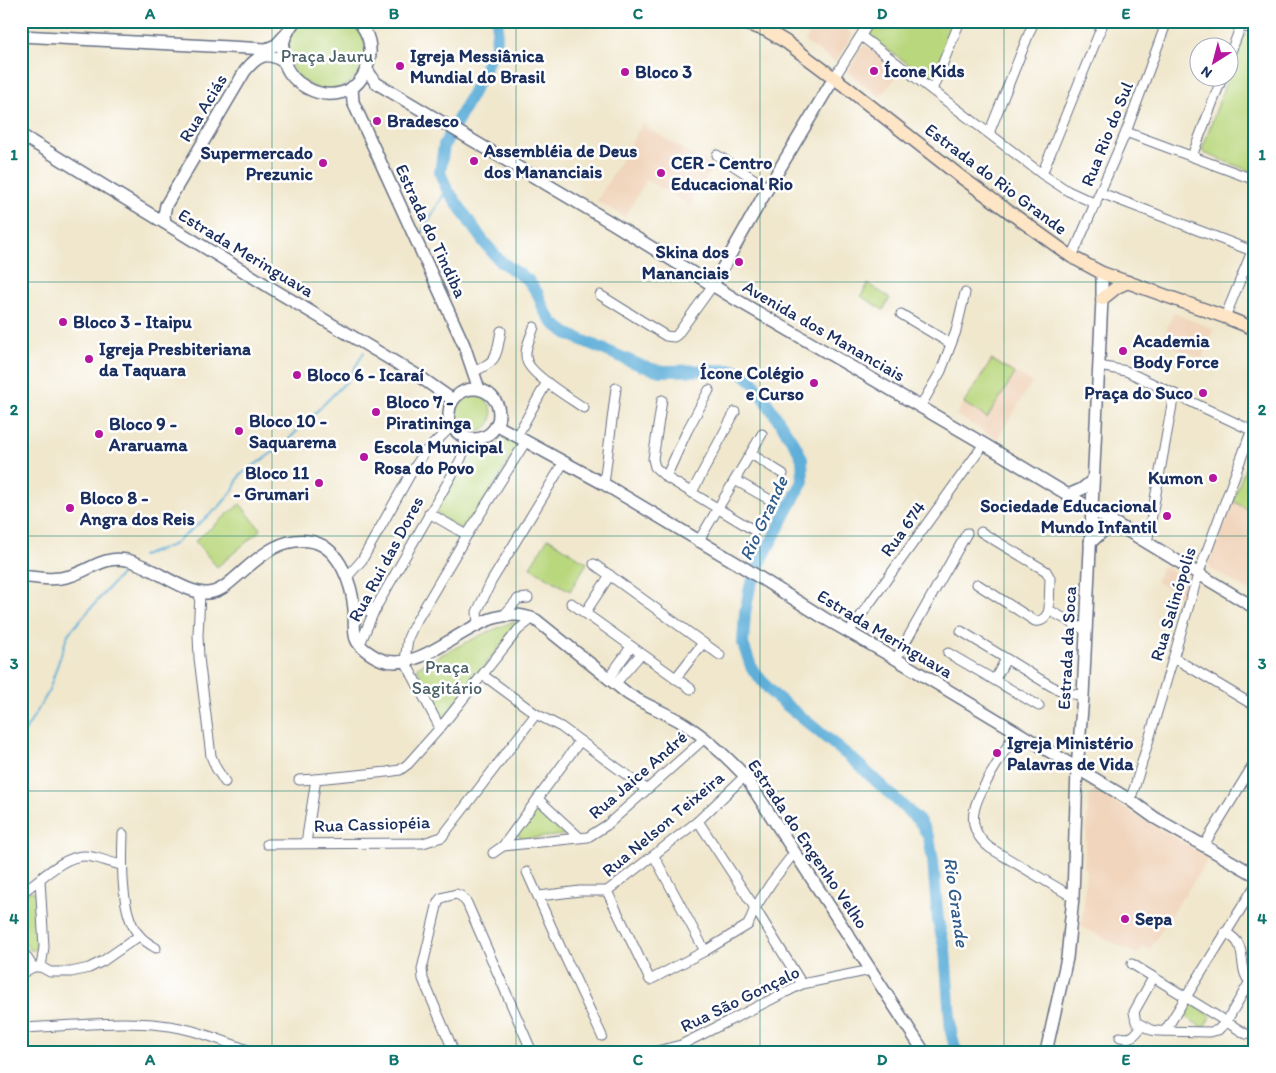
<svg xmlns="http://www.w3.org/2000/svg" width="1276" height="1073" font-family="Itim,sans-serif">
  <rect width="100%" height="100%" fill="#fff"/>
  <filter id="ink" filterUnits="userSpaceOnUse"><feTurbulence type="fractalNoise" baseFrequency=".02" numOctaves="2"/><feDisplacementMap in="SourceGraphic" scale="10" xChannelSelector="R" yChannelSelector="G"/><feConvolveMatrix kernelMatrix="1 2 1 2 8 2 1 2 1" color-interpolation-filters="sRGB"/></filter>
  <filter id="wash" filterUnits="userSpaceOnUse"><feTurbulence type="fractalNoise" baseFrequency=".0096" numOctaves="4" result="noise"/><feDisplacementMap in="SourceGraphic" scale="20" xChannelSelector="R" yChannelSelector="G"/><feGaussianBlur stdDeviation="1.12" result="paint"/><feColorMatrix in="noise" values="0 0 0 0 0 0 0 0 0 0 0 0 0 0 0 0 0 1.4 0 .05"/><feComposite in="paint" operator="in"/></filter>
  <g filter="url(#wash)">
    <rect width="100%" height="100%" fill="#f0e7cc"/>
    <g fill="#f1d5bd">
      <path d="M817,21H832L853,34L835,62L805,42Z"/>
      <path d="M866,46L901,71L880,97L848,72L862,47Z"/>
      <path d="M643,123L652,131L713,167L690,205L646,180L625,217L597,201Z"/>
      <path d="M1173,313L1213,329L1202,359L1162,342Z"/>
      <path d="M991,358L1032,382L997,439L956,415Z"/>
      <path d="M1233,501L1255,514V590L1253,593L1213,570L1210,567L1209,563Z"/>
      <path d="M1164,566L1186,580L1189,584L1186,601L1156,581Z"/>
      <path d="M1092,791H1096L1209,858L1173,912L1150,949L1143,947L1137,954L1082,927L1086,872L1084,867L1089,796Z"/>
    </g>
    <g fill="#b9d77d" stroke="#6a836e">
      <path d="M300,21H353C365,39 371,51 360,70C336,110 282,84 288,41C289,35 296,27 300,21Z"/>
      <path d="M876,21H959L931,80L870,37V31Z"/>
      <path d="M1247,34L1255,37V173L1204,153L1202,150L1242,37Z"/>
      <path d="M868,284L890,298L883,310L861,296Z"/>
      <path d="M992,360L1015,374L987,418L964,403Z"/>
      <circle cx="473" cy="414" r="19"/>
      <path d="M504,437H507L518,443V446L469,526L461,529L438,515L437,508L469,454C485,450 491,451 504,437Z"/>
      <path d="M1255,447V514L1233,501L1251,452Z"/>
      <path d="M240,504L261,530L217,567L195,541Z"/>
      <path d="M548,538L587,563L570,591L530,567Z"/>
      <path d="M512,622L516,623V626L444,717L440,716L418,671L417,667L481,635Z"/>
      <path d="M536,805L564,832V835L524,839L519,836L516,832Z"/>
      <path d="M30,891L34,892L37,896L41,942C39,948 36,950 30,950L21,938V898Z"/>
      <path d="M1190,1003L1211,1016L1203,1028L1183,1015Z"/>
    </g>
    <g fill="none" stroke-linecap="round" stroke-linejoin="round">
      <g stroke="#5eafd9" stroke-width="2">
        <path d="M420,235L447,189"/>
        <path d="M142,556L173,545L219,507L232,492L240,475L281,447L347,381L364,352"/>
        <path d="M21,738L48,693L68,634L122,573"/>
      </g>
      <path stroke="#5eafd9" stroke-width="12" d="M498,21L496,45L473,92L444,145L440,173L447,189L483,241L500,261L528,280L538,294L544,310L553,323L568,334L642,366L660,371L733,370L743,373L753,382L797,448L802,459L803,481L761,561L750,587L745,613L743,644L752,669L773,694L857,763L921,823L929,838L933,861L938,921L945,950L951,1032L955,1048L958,1052"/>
    </g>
  </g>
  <g filter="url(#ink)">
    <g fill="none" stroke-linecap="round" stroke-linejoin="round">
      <defs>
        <g id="minor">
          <path d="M1225,21L1255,30"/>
          <path d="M861,36L1042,174L1068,191L1096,204"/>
          <path d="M1228,59L1241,26"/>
          <path d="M834,78L870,21"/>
          <path d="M932,90L960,21"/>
          <path d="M1126,132L1255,180"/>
          <path d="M989,133L1034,21"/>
          <path d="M717,155L768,188"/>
          <path d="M1192,156L1222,78"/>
          <path d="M1042,174L1104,21"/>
          <path d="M1101,193L1255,252"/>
          <path d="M1072,257L1126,132L1167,21"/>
          <path d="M600,295L666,336L674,337L677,335L713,285"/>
          <path d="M901,314L951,344"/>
          <path d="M1225,317L1255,244"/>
          <path d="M534,327C531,337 523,350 527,361C531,375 571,399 584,408"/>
          <path d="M1099,366L1126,371L1255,432"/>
          <path d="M473,372C498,361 496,357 501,331"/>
          <path d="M662,400L653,459L655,467L666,477L755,531"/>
          <path d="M920,407L941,371L956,331L965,293"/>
          <path d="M517,436L547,382"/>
          <path d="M751,454L783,474"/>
          <path d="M666,477L687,431L709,390"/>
          <path d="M735,480L772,501"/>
          <path d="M604,484L616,388"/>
          <path d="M692,492L735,412"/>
          <path d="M429,513L467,535"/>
          <path d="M981,532L1046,571L1050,578L1049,610L1085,630"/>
          <path d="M698,542L762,434"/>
          <path d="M1147,543L1174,394"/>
          <path d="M594,564L720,655"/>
          <path d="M348,576L362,560L411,473L424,453L452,426"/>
          <path d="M977,584L1035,621C1043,622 1047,616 1049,610"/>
          <path d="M200,594L198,635L199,658L211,756L216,768L225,782"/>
          <path d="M571,603L691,689"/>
          <path d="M585,613L610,575"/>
          <path d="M504,615L518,599L528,598"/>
          <path d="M478,624L477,612L491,582L564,462"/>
          <path d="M961,631L1051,686L1064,692L1083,696"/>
          <path d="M849,632L984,444"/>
          <path d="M360,644L375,609L460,461L464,451L463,436"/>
          <path d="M948,653L1039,706"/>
          <path d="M1174,658L1255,706"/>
          <path d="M896,659L967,533"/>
          <path d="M483,675L536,714L561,727L646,789"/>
          <path d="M608,679L631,647"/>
          <path d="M675,679L703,643"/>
          <path d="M995,679L1006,659"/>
          <path d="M615,684L641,654"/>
          <path d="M440,728L405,661L408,638L414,625L467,535L526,441"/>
          <path d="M1015,732C1008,746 1000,759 992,772C977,799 960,824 990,848L1073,897"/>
          <path d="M299,780L316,779"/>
          <path d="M538,799L579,837"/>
          <path d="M1130,800L1135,786L1198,575L1255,421"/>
          <path d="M698,821L755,908L802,984"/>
          <path d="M123,834C122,861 120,916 140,936C144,941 151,945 156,948"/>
          <path d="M306,843L316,779L387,772L400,770L408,764L440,728L518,630L533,618"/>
          <path d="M267,844L423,843L442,837L536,714"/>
          <path d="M1204,845L1255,762"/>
          <path d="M503,846L588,837L607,825L705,738"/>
          <path d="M493,853L503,846L580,741"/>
          <path d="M654,856L705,951"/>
          <path d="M527,872L559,944L602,1036"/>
          <path d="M40,880L44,947L41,967"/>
          <path d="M607,891L650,980L705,951L748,925L755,908L771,883L794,853"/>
          <path d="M21,893C38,882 63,856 84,856C96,856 110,863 122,865"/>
          <path d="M539,896L580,891H607L698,821L745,776"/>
          <path d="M1225,932C1230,935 1235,938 1238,943C1246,957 1238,976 1255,986"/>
          <path d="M21,949L33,967"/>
          <path d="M1132,964L1246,1034"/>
          <path d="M21,974L33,967H41L50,972H71L89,968L103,961L139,936"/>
          <path d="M1153,978L1134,1012L1136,1022L1151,1030L1158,1031L1210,1032L1218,1030L1226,1022L1255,973"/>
          <path d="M21,1027L26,1028C71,1026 116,1020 161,1025C193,1028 223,1041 253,1052"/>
          <path d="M1165,1031L1255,886"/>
          <path d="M1120,1037C1132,1040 1135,1035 1142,1026"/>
          <path d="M454,1052L423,979L422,969L438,902L441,898L456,894L461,896L467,903L532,1052"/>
          <path d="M653,1052L681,1045L802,984L871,970"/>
        </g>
        <g id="tertiary">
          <path d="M295,21C248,77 349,129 368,64C373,49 369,33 358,21"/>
          <path d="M21,36L266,49L276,45L288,32"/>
          <path d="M367,70L376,83L612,223L735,299L984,444L1255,608"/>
          <path d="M352,87L353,102L464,345L479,389"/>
          <path d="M21,135L271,288L420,377L453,400"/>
          <path d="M165,223L164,215L166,205L245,71C258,55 267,50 285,63"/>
          <path d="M713,285L768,188L834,78"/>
          <circle cx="474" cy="414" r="25"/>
          <path d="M496,425L604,484L738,564L824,618L896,659L1130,800L1155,818L1255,875"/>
          <path d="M1068,495L1082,489L1093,480"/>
          <path d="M1090,543L1104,530L1122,529"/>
          <path d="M21,576C38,578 54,581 70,576C91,570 102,556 127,560C152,565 190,599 213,592C222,590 228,584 235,578C257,559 281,534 314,542C340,549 352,585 354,609C355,617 353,633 356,639C359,648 377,659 386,661C437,671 481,595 536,620L628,694C646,706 668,713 686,725C708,739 727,757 745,776L924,1052"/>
          <path d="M355,610L375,609"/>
          <path d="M1046,1052L1067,958L1073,897L1077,769L1083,696L1102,299V273"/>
        </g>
        <g id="secondary">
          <path d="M737,21L766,30L786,42L845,86L961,177L1072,257L1102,273L1225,317L1255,329"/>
          <path d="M1102,299L1117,287L1128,282"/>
        </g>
      </defs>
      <use href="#minor" stroke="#666f84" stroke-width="11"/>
      <use href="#tertiary" stroke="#666f84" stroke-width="14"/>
      <use href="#secondary" stroke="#666f84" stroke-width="15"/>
      <use href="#minor" stroke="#fff" stroke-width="9"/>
      <use href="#tertiary" stroke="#fff" stroke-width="11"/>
      <use href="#secondary" stroke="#fee5c5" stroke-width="12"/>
    </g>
  </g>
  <path fill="none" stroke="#0f766e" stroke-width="1" stroke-opacity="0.55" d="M272,21V1052M516,21V1052M760,21V1052M1004,21V1052M21,282H1255M21,536H1255M21,791H1255"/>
  <g fill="#b5179e" stroke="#fff" stroke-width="2">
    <circle cx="400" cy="66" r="5"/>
    <circle cx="874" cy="71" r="5"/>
    <circle cx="625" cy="72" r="5"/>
    <circle cx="377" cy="121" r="5"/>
    <circle cx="474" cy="161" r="5"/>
    <circle cx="323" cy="163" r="5"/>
    <circle cx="661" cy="173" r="5"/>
    <circle cx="739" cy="262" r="5"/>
    <circle cx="63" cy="322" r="5"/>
    <circle cx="1123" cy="351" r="5"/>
    <circle cx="89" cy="359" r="5"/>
    <circle cx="297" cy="375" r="5"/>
    <circle cx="814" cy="383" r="5"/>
    <circle cx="1203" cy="393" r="5"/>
    <circle cx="376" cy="412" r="5"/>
    <circle cx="239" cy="431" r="5"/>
    <circle cx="99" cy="434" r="5"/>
    <circle cx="364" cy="457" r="5"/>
    <circle cx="1213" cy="478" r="5"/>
    <circle cx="319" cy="483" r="5"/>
    <circle cx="70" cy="508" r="5"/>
    <circle cx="1167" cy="516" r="5"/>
    <circle cx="997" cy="753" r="5"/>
    <circle cx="1125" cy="919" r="5"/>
  </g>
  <g text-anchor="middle" stroke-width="5" stroke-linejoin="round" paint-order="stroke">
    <g font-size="18" fill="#4a6167" stroke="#fff">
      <text x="327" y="62">Praça Jauru</text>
      <text x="447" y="673">Praça<tspan x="447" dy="21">Sagitário</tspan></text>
    </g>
    <g font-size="18" font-weight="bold" fill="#1b2f5e" stroke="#fff" text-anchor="start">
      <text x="410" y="62">Igreja Messiânica<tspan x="410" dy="21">Mundial do Brasil</tspan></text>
      <text x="884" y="77">Ícone Kids</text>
      <text x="635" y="78">Bloco 3</text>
      <text x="387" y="127">Bradesco</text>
      <text x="484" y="157">Assembléia de Deus<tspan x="484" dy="21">dos Mananciais</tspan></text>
      <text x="313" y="159" text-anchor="end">Supermercado<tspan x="313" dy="21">Prezunic</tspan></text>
      <text x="671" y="169">CER - Centro<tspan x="671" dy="21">Educacional Rio</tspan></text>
      <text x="729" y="258" text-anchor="end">Skina dos<tspan x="729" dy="21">Mananciais</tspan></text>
      <text x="73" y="328">Bloco 3 - Itaipu</text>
      <text x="1133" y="347">Academia<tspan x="1133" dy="21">Body Force</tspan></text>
      <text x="99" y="355">Igreja Presbiteriana<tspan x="99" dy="21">da Taquara</tspan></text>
      <text x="804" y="379" text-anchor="end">Ícone Colégio<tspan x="804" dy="21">e Curso</tspan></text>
      <text x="307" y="381">Bloco 6 - Icaraí</text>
      <text x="1193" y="399" text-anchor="end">Praça do Suco</text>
      <text x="386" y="408">Bloco 7 -<tspan x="386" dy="21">Piratininga</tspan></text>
      <text x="249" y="427">Bloco 10 -<tspan x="249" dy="21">Saquarema</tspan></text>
      <text x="109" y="430">Bloco 9 -<tspan x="109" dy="21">Araruama</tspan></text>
      <text x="374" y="453">Escola Municipal<tspan x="374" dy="21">Rosa do Povo</tspan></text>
      <text x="309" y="479" text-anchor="end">Bloco 11<tspan x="309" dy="21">- Grumari</tspan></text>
      <text x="1203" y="484" text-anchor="end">Kumon</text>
      <text x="80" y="504">Bloco 8 -<tspan x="80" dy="21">Angra dos Reis</tspan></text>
      <text x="1157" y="512" text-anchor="end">Sociedade Educacional<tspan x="1157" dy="21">Mundo Infantil</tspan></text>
      <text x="1007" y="749">Igreja Ministério<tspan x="1007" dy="21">Palavras de Vida</tspan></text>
      <text x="1135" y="925">Sepa</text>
    </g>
    <g font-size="18" fill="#1b2f5e" stroke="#fff">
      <text transform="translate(203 108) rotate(-59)" y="6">Rua Aciás</text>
      <text transform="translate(1107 134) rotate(-68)" y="6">Rua Rio do Sul</text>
      <text transform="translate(996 179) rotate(37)" y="6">Estrada do Rio Grande</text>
      <text transform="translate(431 231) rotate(65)" y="6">Estrada do Tindiba</text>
      <text transform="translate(246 253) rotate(31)" y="6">Estrada Meringuava</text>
      <text transform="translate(824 331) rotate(30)" y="6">Avenida dos Mananciais</text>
      <text transform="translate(903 529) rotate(-54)" y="6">Rua 674</text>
      <text transform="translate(386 559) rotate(-62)" y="6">Rua Rui das Dores</text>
      <text transform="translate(1173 604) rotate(-73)" y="6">Rua Salinópolis</text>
      <text transform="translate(885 634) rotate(31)" y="6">Estrada Meringuava</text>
      <text transform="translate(1067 648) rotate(-87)" y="6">Estrada da Soca</text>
      <text transform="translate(638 775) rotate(-41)" y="6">Rua Jaice André</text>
      <text transform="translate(372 824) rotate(-2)" y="6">Rua Cassiopéia</text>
      <text transform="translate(663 824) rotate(-40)" y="6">Rua Nelson Teixeira</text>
      <text transform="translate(808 844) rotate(56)" y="6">Estrada do Engenho Velho</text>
      <text transform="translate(740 999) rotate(-26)" y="6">Rua São Gonçalo</text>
    </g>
    <g font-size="19" font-style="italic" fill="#325c89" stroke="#fff">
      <text transform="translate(763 518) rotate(-65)" y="7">Rio Grande</text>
      <text transform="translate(957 902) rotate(82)" y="7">Rio Grande</text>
    </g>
  </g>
  <rect width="1276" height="1073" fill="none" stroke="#fff" stroke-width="55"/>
  <g transform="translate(1214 62) rotate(216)"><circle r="24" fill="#ffffff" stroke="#a4acbf"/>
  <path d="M0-4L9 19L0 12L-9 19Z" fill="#b5179e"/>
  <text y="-8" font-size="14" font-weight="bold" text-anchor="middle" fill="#1b2f5e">N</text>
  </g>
  <rect x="28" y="28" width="1220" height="1018" fill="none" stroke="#0f766e" stroke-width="2"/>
  <g font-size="16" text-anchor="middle" font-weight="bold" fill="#0f766e">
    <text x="150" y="19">A</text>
    <text x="394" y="19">B</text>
    <text x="638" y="19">C</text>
    <text x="882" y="19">D</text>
    <text x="1126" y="19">E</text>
    <text x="14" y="160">1</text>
    <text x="1262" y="160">1</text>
    <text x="14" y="415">2</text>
    <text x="1262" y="415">2</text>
    <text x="14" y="669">3</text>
    <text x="1262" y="669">3</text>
    <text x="14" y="924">4</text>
    <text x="1262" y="924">4</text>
    <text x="150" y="1065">A</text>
    <text x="394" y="1065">B</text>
    <text x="638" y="1065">C</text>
    <text x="882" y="1065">D</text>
    <text x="1126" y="1065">E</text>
  </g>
</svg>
